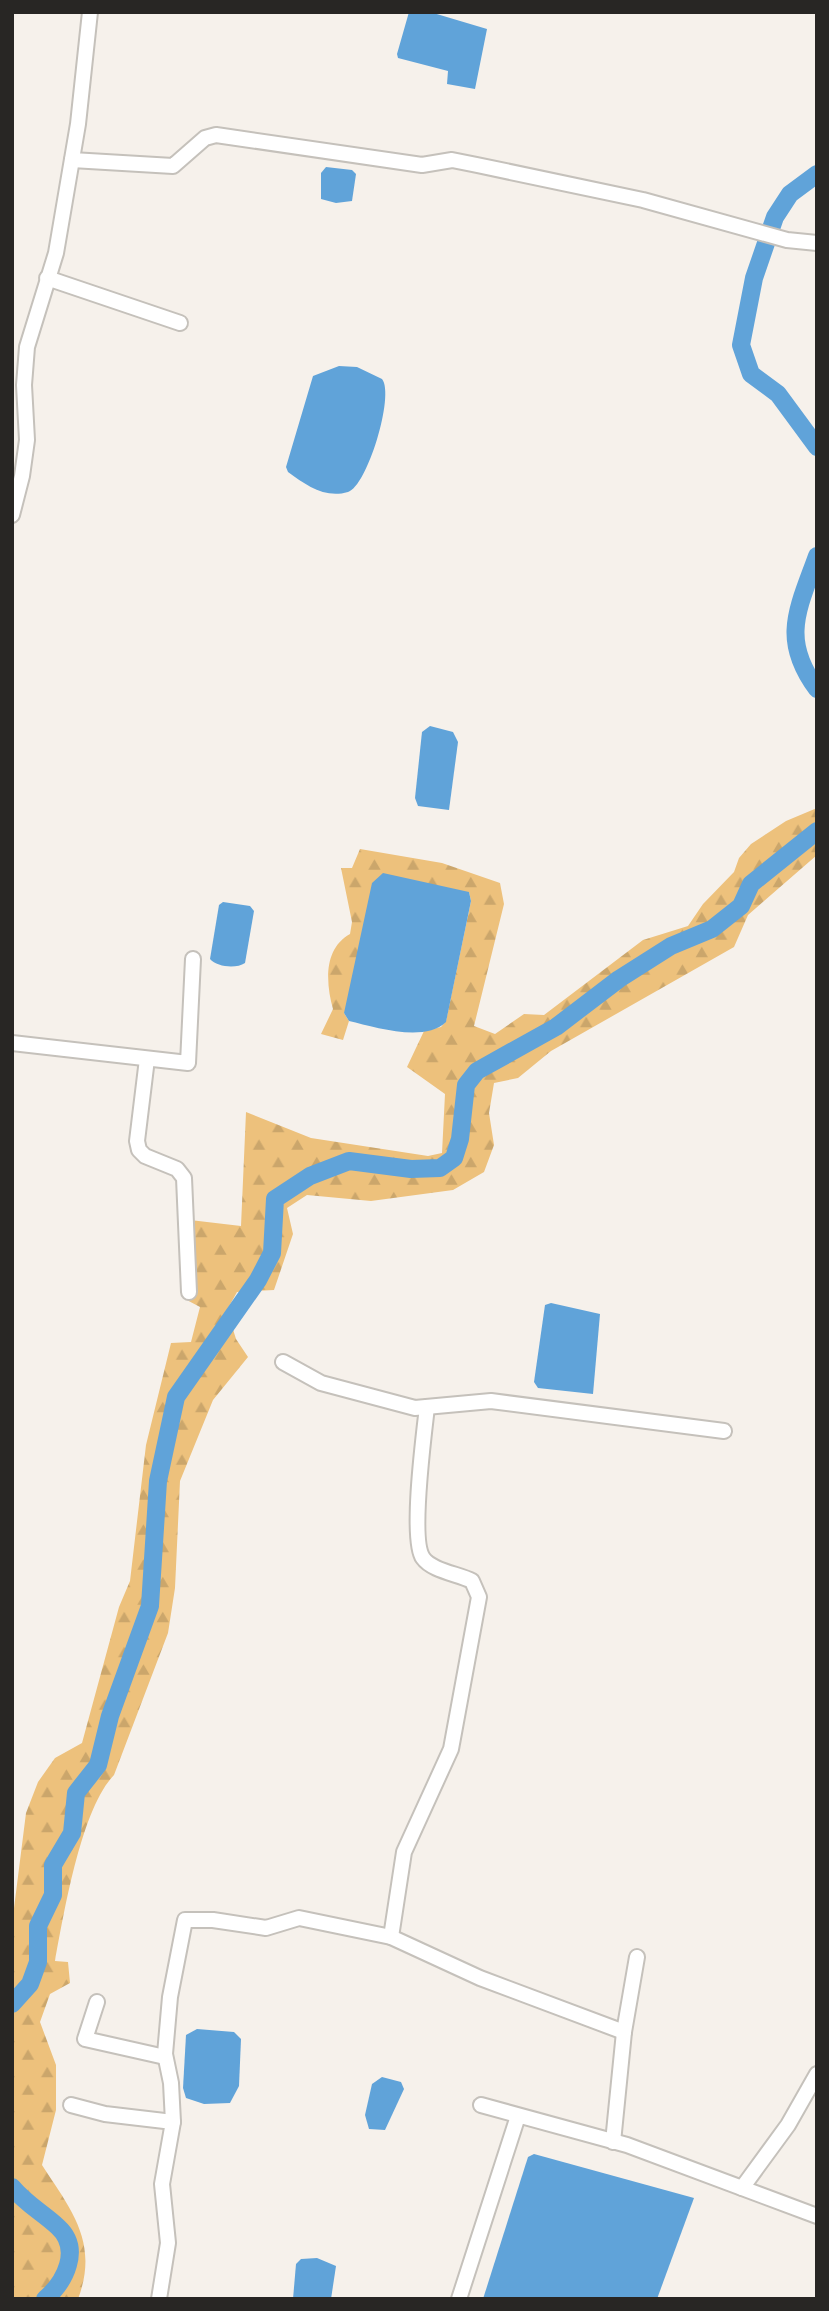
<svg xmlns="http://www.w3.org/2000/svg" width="829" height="2311" font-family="'Asap Condensed',sans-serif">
  <defs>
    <pattern id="forest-firs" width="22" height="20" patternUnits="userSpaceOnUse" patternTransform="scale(1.75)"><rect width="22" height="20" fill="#edc17c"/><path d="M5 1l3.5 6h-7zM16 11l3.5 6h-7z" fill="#cba66b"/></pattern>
  </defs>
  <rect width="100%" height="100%" fill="#f6f1eb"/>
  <path fill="url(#forest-firs)" d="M817,808V855L748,915L734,947L551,1051L518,1078L494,1083L489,1113L494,1145L484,1172L453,1190L371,1201L307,1195L287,1208L293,1234L274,1290L237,1292L227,1310L236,1339L248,1357L213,1400L180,1481L175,1588L168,1633L114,1775C81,1809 64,1913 55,1961L68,1962L70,1983L50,1994L40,2022L56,2065V2110L42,2165C72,2211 99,2243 78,2299H12V1924L26,1813L38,1782L55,1758L82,1743L119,1607L130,1581L146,1445L171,1343L191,1342L200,1307L183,1298L190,1220L241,1226L246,1112L311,1138L428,1156L442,1153L445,1094L407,1067L424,1031L441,1027L446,1021L471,901L469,892L344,1013L349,1021L343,1040L321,1034L333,1009C326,984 323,949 350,934L352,922L341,868H352L360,849L442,863L500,883L504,904L474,1026L495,1034L524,1014L544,1015L643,940L688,926L703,904L734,872L739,858L751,844L786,821Z"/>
  <g fill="#60a3d9">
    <path d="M409,12H430L487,29L475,89L447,84L448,71L398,58L397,54Z"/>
    <path d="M326,167L352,170L356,174L352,201L336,203L321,199V173Z"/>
    <path d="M339,366L357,367L382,379C395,395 367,487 348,492C325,499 306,485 288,472L286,467L313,376Z"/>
    <path d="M430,726L453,732L458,742L449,810L418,806L415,798L422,732Z"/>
    <path d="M383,873L469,892L471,901L446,1022C424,1043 375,1027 349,1021L344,1013L372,883Z"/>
    <path d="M223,902L250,906L254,911L245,963C236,969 217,967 210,959L219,905Z"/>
    <path d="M551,1303L600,1314L593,1394L538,1388L534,1382L545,1305Z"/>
    <path d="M197,2029L234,2032L241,2039L239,2086L230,2103L204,2104L186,2098L183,2088L186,2035Z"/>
    <path d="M382,2077L401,2082L404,2089L385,2130L369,2129L365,2115L372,2084Z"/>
    <path d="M534,2154L694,2198L657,2299H483L528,2157Z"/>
    <path d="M317,2258L336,2266L331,2299H293L296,2264L301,2259Z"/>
  </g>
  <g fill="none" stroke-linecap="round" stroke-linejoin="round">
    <g stroke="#60a3d9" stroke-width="18">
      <path d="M817,174L790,194L775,217L754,278L741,345L751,374L778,394L817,447"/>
      <path d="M817,556C798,609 780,639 817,689"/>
      <path d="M12,2004L30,1984L38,1962V1926L53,1895V1865L72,1833L76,1793L98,1765L110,1716L150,1606L158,1481L176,1397L258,1280L272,1253L275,1199L310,1176L349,1161L411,1169L440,1168L454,1158L460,1139L466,1085L477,1071L556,1027L619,979L671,946L712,929L741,906L751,884L817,831"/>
      <path d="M12,2187C26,2204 43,2213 58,2227C82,2249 65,2282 45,2299"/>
    </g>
    <defs>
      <g id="street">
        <path d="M72,160L173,166L205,138L216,135L422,165L452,160L477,165L643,200L787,240L817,243"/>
        <path d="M47,278L180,323"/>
        <path d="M12,515L22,476L27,440L24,385L27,347L56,253L78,124L90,12"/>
        <path d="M12,1043L188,1063L193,959"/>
        <path d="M147,1059L137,1141L139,1150L145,1156L177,1169L184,1178L189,1292"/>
        <path d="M283,1362L321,1383L415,1408L491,1401L724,1431"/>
        <path d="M391,1937L404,1852L451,1749L479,1597L472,1581C459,1574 432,1571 423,1558C410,1540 424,1433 427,1407"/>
        <path d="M97,2002L85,2039L165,2057"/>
        <path d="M71,2105L105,2114L173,2122"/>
        <path d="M481,2105L627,2145L817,2216"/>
        <path d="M613,2142L624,2032L637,1957"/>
        <path d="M742,2188L788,2125L817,2074"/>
        <path d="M159,2299L168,2243L162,2184L173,2122L171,2083L165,2054L170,1997L185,1920H213L266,1928L299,1918L391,1937L480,1978L624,2032"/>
        <path d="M459,2299L518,2116"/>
      </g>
    </defs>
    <use href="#street" stroke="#c5c1bb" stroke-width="18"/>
    <use href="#street" stroke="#fff" stroke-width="14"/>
  </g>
  <rect width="829" height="2311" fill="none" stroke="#282624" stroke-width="28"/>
</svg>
